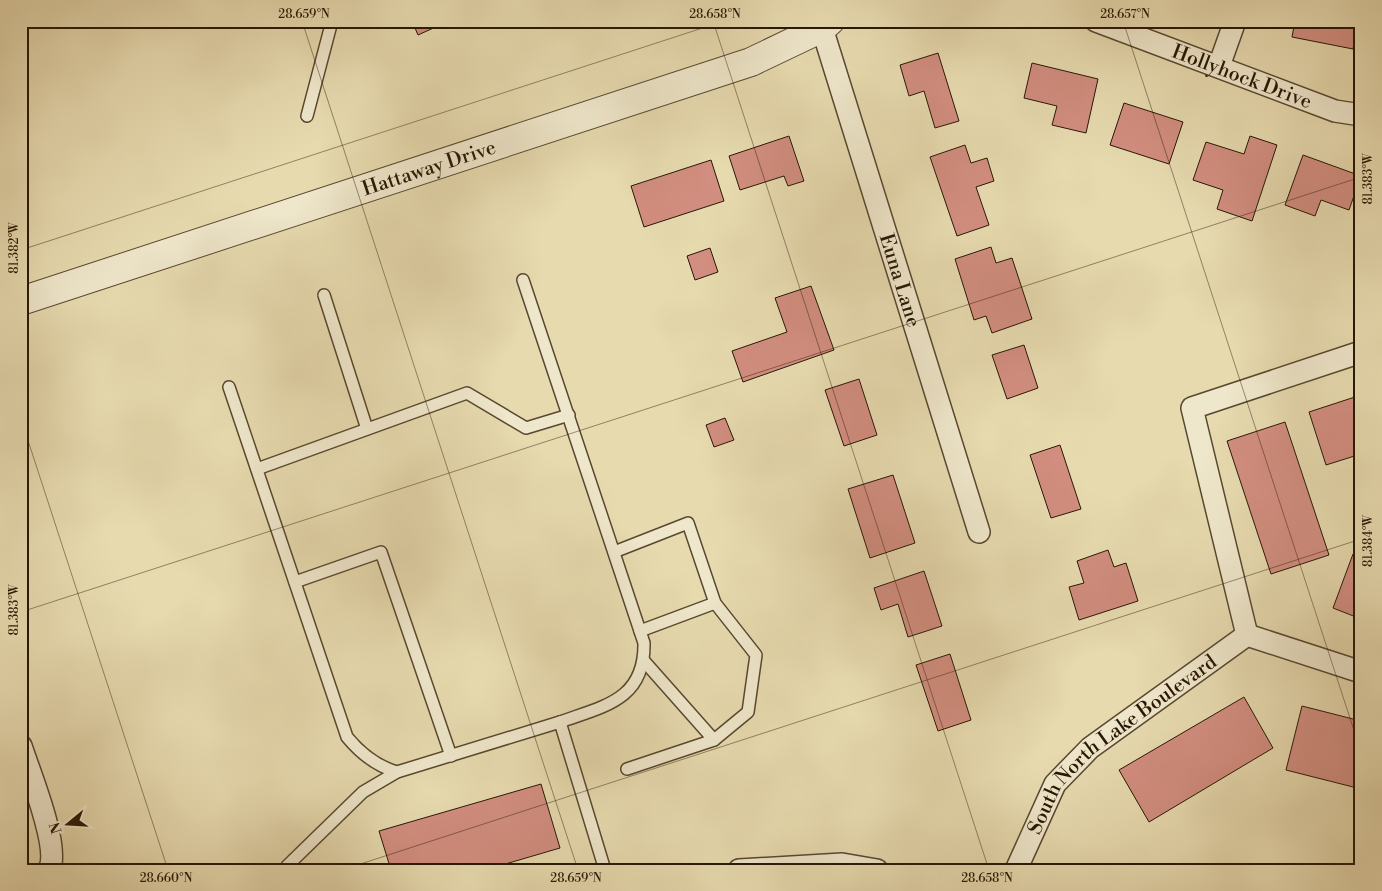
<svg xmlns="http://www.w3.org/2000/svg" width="1382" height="891" font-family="'Libre Bodoni',serif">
  <rect width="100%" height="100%" fill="#e7daaf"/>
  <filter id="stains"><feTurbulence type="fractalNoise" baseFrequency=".004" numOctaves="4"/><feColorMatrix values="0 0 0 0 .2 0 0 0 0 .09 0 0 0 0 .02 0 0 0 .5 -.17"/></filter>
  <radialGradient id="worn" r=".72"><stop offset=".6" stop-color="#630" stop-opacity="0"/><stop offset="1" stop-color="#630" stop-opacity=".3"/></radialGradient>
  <g fill="#d28e80" stroke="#281704">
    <path d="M412,21H449L418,35Z"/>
    <path d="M1295,21H1358L1353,49L1292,37Z"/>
    <path d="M938,53L959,121L935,128L924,91L909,96L900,65Z"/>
    <path d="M1032,63L1098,79L1086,133L1052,125L1057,106L1024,98Z"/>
    <path d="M1124,103L1183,122L1169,164L1110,145Z"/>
    <path d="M789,136L804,181L788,186L784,176L740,190L729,156Z"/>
    <path d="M1250,136L1277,145L1252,221L1217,209L1223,190L1193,180L1206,142L1244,154Z"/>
    <path d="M965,145L971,163L987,158L994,181L976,187L989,225L957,236L930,157Z"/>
    <path d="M1303,155L1361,176L1349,210L1321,200L1315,216L1285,205Z"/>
    <path d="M711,160L724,201L644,227L631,186Z"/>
    <path d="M991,247L996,263L1012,258L1032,319L992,333L986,316L974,320L955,259Z"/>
    <path d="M710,248L718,272L695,280L687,256Z"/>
    <path d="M811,286L834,350L743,382L732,351L787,332L775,298Z"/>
    <path d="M1024,345L1038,388L1007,399L992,355Z"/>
    <path d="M859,379L877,435L844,446L825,390Z"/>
    <path d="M1361,395V454L1326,465L1309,412Z"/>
    <path d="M725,418L734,440L714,447L706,425Z"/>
    <path d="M1285,422L1329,555L1271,574L1227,441Z"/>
    <path d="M1060,445L1081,509L1051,518L1030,455Z"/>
    <path d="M893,475L915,543L870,558L848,489Z"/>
    <path d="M1108,550L1114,567L1126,563L1138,601L1079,620L1069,587L1084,583L1077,561Z"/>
    <path d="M1353,554L1361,557V619L1333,608Z"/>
    <path d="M924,571L942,626L908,637L898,604L881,610L874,588Z"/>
    <path d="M950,654L971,720L938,731L916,665Z"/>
    <path d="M1244,697L1273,748L1149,822L1119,770Z"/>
    <path d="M1302,706L1361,721V789L1286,770Z"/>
    <path d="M541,784L560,848L485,870H391L379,831Z"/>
  </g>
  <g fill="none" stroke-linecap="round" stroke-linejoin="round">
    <defs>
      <g id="service">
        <path d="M307,116L332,21"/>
        <path d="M523,280L644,643C645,700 604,706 560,722"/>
        <path d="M324,295L367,429"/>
        <path d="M229,387L347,737C361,754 376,766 397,772"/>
        <path d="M257,469L467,393L526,428L569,415"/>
        <path d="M614,552L688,523L715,603L640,631"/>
        <path d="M295,582L381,552L451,756"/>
        <path d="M714,740L748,712L756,655L715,603"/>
        <path d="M627,769L714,740L644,661"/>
        <path d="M287,866L363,792L397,772L560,722L605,870"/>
      </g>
      <g id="minor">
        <path id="s1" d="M1096,21L1335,111L1361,115"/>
        <path id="s2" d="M822,28L979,532"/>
        <path d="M1219,66L1235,21"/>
        <path d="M1247,635L1361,672"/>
        <path d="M21,746C29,771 61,848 49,870"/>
        <path d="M739,870L842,864L877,870"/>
        <path id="s3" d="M1016,870L1055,784L1090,748L1247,635L1192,408L1361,352"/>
      </g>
      <g id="tertiary">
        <path id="s4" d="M21,301L751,62L822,28L830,21"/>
      </g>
    </defs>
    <use href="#service" stroke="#58482f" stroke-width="14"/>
    <use href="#minor" stroke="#58482f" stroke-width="24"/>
    <use href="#tertiary" stroke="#58482f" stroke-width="30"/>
    <use href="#service" stroke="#efe7cb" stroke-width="11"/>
    <use href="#minor" stroke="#efe7cb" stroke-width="21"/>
    <use href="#tertiary" stroke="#efe7cb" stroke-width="28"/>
  </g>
  <path fill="none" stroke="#281704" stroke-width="1" stroke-opacity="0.45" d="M302,21L578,870M713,21L989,870M1123,21L1361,752M21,250L724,21M21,419L168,870M21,612L1361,177M342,870L1361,539"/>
  <g text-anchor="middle" stroke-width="4" stroke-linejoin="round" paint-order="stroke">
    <g font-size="20" fill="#281704" stroke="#efe7cb">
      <text dy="7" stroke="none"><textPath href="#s1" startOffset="156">Hollyhock Drive</textPath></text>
      <text dy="7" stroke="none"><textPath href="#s4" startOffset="429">Hattaway Drive</textPath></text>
      <text dy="7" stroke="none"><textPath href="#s2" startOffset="264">Euna Lane</textPath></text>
      <text dy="7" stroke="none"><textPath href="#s3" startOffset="169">South North Lake Boulevard</textPath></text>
    </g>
  </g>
  <rect width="1382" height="891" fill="none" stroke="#e7daaf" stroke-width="55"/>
  <g transform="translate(68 824) rotate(252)" stroke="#efe7cb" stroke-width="4" paint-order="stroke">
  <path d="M0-4L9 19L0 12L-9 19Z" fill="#281704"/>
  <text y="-8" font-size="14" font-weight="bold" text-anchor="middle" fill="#281704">N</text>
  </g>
  <rect x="28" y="28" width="1326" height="836" fill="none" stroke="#281704" stroke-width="2"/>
  <g font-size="12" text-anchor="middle" fill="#281704">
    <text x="304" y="18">28.659°N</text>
    <text x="715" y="18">28.658°N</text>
    <text x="1125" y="18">28.657°N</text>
    <text transform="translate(1368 179) rotate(-90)" y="4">81.383°W</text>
    <text transform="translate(14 248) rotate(-90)" y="4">81.382°W</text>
    <text transform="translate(1368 541) rotate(-90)" y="4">81.384°W</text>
    <text transform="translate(14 610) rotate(-90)" y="4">81.383°W</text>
    <text x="166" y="882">28.660°N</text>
    <text x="576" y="882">28.659°N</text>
    <text x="987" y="882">28.658°N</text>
  </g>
  <rect width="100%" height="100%" filter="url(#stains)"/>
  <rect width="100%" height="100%" fill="url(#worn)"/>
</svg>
